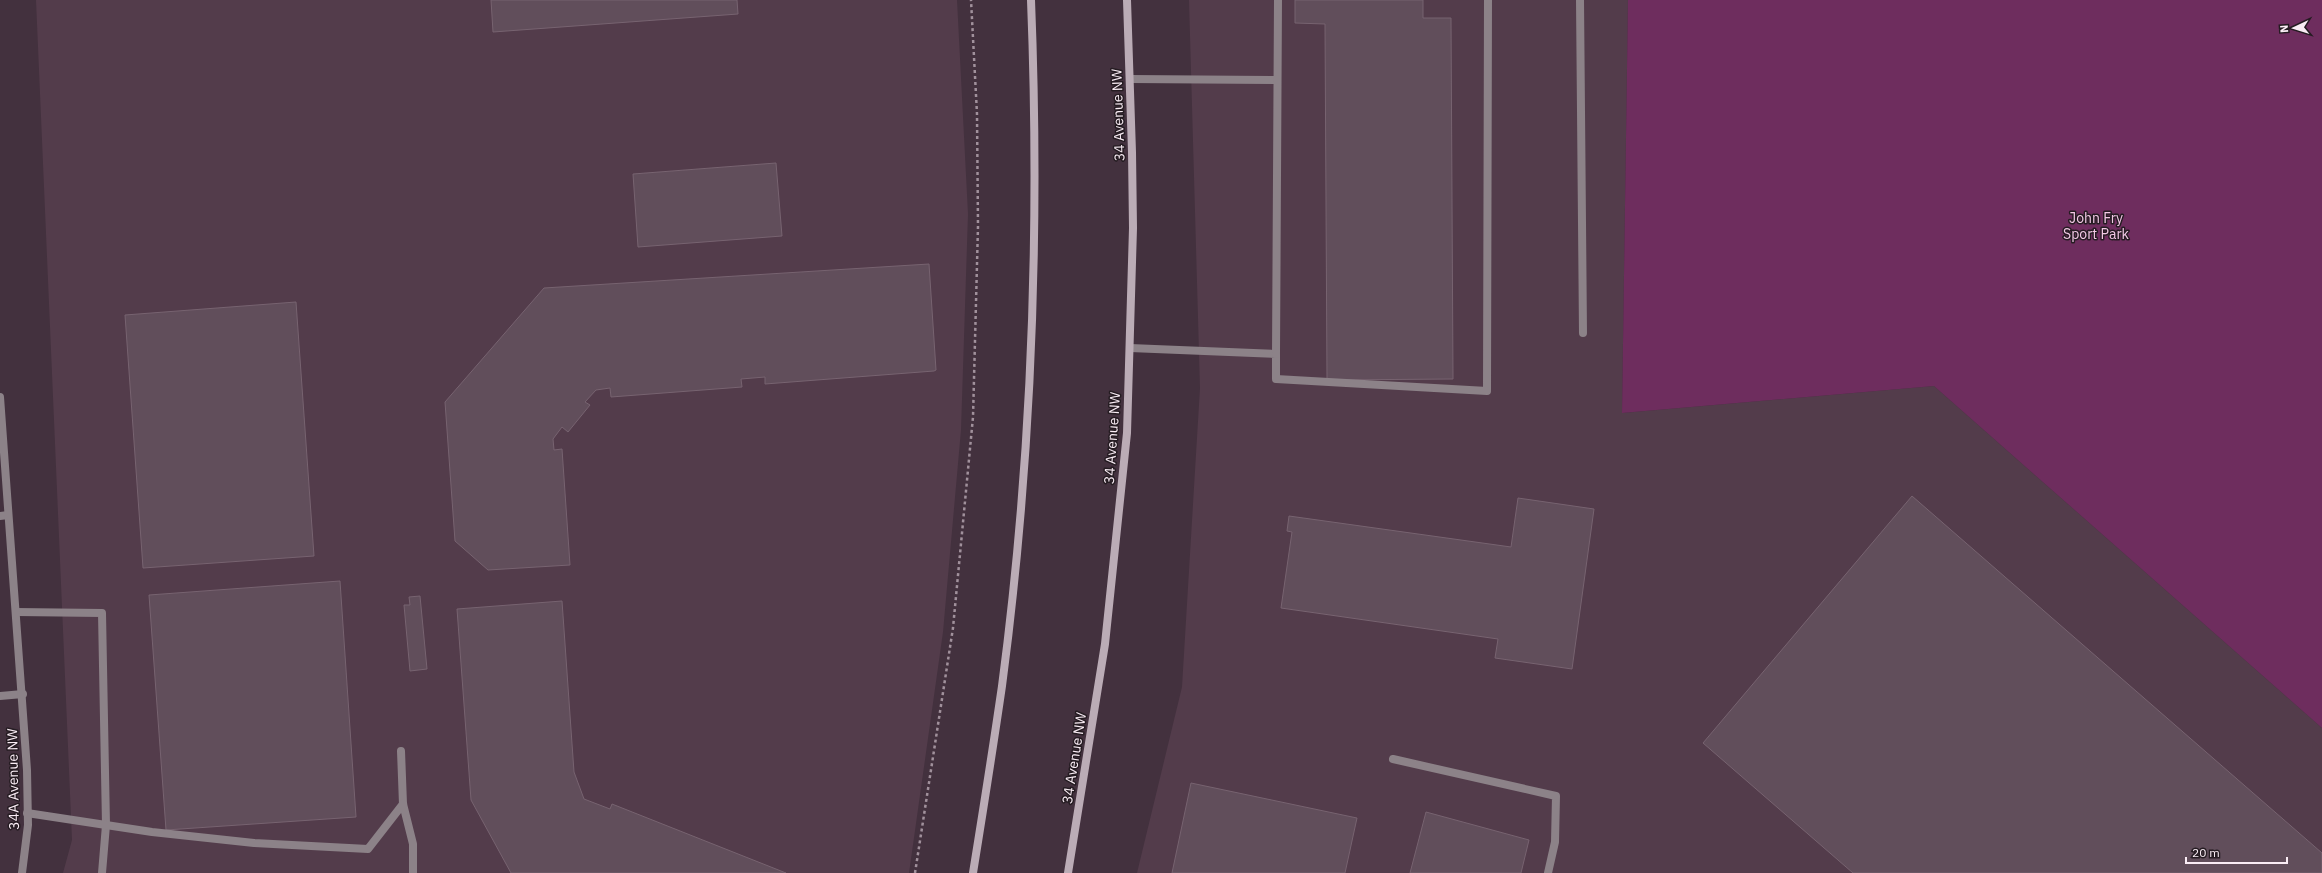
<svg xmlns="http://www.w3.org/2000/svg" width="2322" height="873" font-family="'IBM Plex Sans',sans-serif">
  <rect width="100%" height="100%" fill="#43313e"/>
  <g fill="#533c4b">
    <path d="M36,0H957L968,214L961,430L943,632L909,873H63L72,840Z"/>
    <path d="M1189,0H1628L1622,413L1934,386L2322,728V873H1137L1182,687L1200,388Z"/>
  </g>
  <path fill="#6e2d5e" d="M1628,0H2322V728L1934,386L1622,413Z"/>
  <g fill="#614e5b" stroke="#776370">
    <path d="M491,0H737L738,14L493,32Z"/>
    <path d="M1295,0H1423V18H1451L1453,379L1327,380L1325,24L1295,23Z"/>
    <path d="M776,163L782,236L638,247L633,174Z"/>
    <path d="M929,264L936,370L934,371L765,384V377L741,379L742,387L611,397L610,388L596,390L585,402L590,405L568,432L562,427L553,439L554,450L562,449L570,565L488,570L455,541L445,402L544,288Z"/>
    <path d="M296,302L314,556L143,568L125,315Z"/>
    <path d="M1912,496L2322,853V873H1853L1703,743Z"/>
    <path d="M1518,498L1594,509L1572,669L1495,658L1498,639L1281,608L1292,532L1287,531L1289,516L1511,547Z"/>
    <path d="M340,581L356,817L166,830L149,595Z"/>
    <path d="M420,596L427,669L410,671L404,605H410L409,597Z"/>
    <path d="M562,601L574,772L584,799L610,809L612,804L786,873H511L471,800L457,609Z"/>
    <path d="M1191,783L1357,818L1345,873H1172Z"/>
    <path d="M1426,812L1529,840L1521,873H1410Z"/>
  </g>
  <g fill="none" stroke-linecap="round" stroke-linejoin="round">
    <path stroke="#a1919c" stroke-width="2.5" stroke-dasharray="3 3" stroke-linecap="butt" d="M915,873L953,628L973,417L978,226L977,114L971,0"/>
    <g stroke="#8c8288" stroke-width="8">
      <path d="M1580,0L1583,333"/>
      <path d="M1130,79L1277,80"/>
      <path d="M1130,348L1276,354V379L1487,391L1488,0"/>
      <path d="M1276,354L1278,0"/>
      <path d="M0,516L8,515"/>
      <path d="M16,612L102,613L106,825L102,873"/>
      <path d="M0,696L23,694"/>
      <path d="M401,751L403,804L413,844V873"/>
      <path d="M1393,759L1556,796L1555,842L1548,873"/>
      <path d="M27,813L152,832L254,843L368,849L403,804"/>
    </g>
    <path stroke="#8c8288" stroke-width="8" d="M0,397L27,770L28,825L22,873"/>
    <g stroke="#bbacb6" stroke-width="8">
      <path d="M973,873C983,811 993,748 1002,686C1032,459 1040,228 1031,0"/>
      <path d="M1068,873L1105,644L1127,433L1133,228L1132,152L1127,0"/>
    </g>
  </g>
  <g text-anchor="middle" stroke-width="3" stroke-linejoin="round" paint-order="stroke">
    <g font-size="14" fill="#faedf5" stroke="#251c22">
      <text transform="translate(1118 115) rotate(-92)" y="5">34 Avenue NW</text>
      <text transform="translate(1112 438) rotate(-86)" y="5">34 Avenue NW</text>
      <text transform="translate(1074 758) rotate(-81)" y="5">34 Avenue NW</text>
      <text transform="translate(13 779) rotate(-91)" y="5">34A Avenue NW</text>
    </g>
    <g font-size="14" fill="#f3c9e6" stroke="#251c22">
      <text x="2096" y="223">John Fry<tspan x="2096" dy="16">Sport Park</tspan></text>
    </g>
  </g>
  <g transform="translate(2294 28) rotate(266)" stroke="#251c22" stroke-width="3" paint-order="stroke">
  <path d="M0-3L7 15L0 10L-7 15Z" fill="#faedf5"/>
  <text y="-6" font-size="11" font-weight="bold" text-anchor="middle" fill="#faedf5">N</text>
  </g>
  <path d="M2186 857v6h101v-6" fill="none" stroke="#faedf5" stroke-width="2"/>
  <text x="2192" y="857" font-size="12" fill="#faedf5" stroke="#251c22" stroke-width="3" paint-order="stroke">20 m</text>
</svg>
